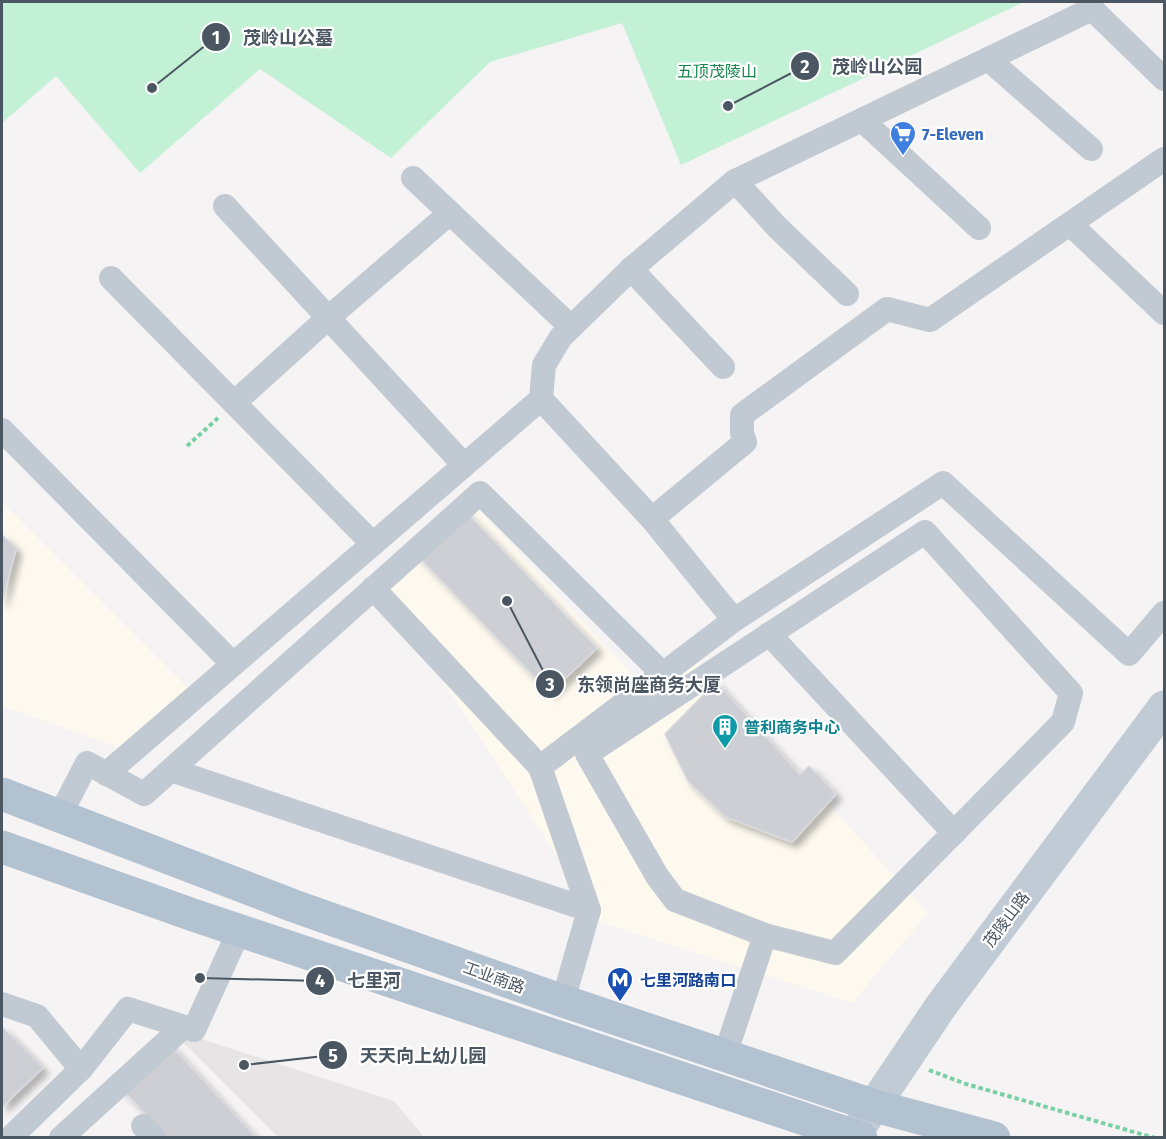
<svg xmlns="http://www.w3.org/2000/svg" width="1166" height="1139" font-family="'Fira Sans','Noto Sans SC',sans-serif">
  <defs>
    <filter id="shadow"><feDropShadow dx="5.5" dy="5.5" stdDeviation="3" flood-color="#0004"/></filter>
  </defs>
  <rect width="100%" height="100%" fill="#f5f3f3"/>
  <g fill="#fdf9ef">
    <path d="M468,498L640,683L687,650L928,913L852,1003L600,922L380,585Z"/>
    <path d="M2,502L194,694L126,750L2,706Z"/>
  </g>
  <path fill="#e6e4e5" d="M170,1029L394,1101L424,1137H278Z"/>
  <path fill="#c3f1d5" d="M2,2H1024L681,165L622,23L490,62L391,158L260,69L140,173L56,76L2,123Z"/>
  <g fill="#cdcfd5" stroke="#d7d9de" stroke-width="1.5" filter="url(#shadow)">
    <path d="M463,509L597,648L550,693L416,554Z"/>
    <path d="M2,535L16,549L4,593L2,592Z"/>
    <path d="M2,535L16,549L2,602Z"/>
    <path d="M716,682L800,775L809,766L836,794L792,842L726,817L688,781L665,734Z"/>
    <path d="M2,1027L43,1068L2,1107Z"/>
    <path d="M162,1036L256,1138H168L114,1080Z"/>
  </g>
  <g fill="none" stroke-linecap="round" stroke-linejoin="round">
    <g stroke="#7ad0a6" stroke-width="4" stroke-dasharray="4.5 3" stroke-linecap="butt">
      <path d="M187,446L218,418"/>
      <path d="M929,1070L966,1084L1155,1138"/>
    </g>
    <g stroke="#c1cad2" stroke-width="24">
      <path d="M988,59L1091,149"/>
      <path d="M862,120L979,228"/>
      <path d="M413,178L571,327"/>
      <path d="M735,181L777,227L847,294"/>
      <path d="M225,206L464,465"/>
      <path d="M1070,224L1164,313"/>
      <path d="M631,269L723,367"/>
      <path d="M111,278L373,544"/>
      <path d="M541,399L652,519"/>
      <path d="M234,403L328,318L450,213"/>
      <path d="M2,430L233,664"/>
      <path d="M373,588L540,767L589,910L563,1001"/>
      <path d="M734,620L652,519L745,442L742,433V415L887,309L930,320L1164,159"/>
      <path d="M769,634L954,833"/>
      <path d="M540,767L734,620L943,483L1129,654L1164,613"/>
      <path d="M171,770L589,910"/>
      <path d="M106,774L541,399L544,365L561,337L631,269L735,181L1092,9L1164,79"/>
      <path d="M60,815L87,763L144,794L480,493L663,674"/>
      <path d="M2,1004L37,1016L81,1069L10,1138"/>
      <path d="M725,1055L765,935L835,953L1063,722L1071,693L925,532L587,754L657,876L675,900L765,935"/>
      <path d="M81,1069L128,1009L194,1030L239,931"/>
      <path d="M143,1126L154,1138"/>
      <path d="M61,1138L183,1027"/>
    </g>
    <path stroke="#c1cbd6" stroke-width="33" d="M859,1128L941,1006L1164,707"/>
    <g stroke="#b3c2d1" stroke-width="33">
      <path d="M2,794L294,906L563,1001L875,1106L994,1138"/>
      <path d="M2,847L196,916L861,1138"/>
    </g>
  </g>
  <defs>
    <symbol id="supermarket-pin" viewBox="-11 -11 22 30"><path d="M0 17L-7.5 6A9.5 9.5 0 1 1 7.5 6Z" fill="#3f7fe0" stroke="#fff"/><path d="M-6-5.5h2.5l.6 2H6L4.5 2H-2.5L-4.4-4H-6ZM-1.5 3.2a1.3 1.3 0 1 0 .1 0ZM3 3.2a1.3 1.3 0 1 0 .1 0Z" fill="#fff"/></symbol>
    <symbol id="building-pin" viewBox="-11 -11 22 30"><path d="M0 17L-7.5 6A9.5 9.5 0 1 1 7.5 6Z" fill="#0f9aa8" stroke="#fff"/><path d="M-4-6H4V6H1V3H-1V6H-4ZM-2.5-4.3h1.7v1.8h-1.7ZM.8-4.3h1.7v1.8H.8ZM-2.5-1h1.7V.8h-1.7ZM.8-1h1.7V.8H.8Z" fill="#fff"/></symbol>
    <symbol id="metro-pin" viewBox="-11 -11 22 30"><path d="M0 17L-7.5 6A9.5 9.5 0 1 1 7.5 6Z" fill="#1a4fb4" stroke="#fff"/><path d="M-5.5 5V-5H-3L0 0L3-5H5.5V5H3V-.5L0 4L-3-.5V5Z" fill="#fff"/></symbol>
  </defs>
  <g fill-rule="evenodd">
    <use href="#supermarket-pin" x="888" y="119" width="30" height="40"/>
    <use href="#building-pin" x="710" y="712" width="30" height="40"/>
    <use href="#metro-pin" x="605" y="965" width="30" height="40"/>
  </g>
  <g text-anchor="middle" stroke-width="4.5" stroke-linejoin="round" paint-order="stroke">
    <g font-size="16" fill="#17864f" stroke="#fff">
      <text x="717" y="77">五顶茂陵山</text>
    </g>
    <g font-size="16" font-weight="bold" fill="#366cbe" stroke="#fff" text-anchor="start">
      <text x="922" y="140">7-Eleven</text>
    </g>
    <g font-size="16" font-weight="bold" fill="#0d838f" stroke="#fff" text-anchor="start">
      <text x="744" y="733">普利商务中心</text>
    </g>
    <g font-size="16" fill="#4a5661" stroke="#fff">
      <text transform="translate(1006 919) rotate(-53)" y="6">茂陵山路</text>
      <text transform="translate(494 977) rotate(20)" y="6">工业南路</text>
    </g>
    <g font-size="16" font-weight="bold" fill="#164399" stroke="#fff" text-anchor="start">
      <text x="640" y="986">七里河路南口</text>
    </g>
  </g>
  <path fill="none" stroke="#4a5661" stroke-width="2" d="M152 88L216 37M728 106L805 66M507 601L550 684M200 978L320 981M244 1065L333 1055"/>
  <g fill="#4a5661" stroke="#fff" stroke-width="2">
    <circle cx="152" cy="88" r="6"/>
    <circle cx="728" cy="106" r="6"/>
    <circle cx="507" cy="601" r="6"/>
    <circle cx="200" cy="978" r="6"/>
    <circle cx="244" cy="1065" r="6"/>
    <circle cx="216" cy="37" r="15"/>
    <circle cx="805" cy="66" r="15"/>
    <circle cx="550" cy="684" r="15"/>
    <circle cx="320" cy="981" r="15"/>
    <circle cx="333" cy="1055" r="15"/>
  </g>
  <g font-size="18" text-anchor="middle" font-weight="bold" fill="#fff">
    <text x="216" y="44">1</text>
    <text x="805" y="73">2</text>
    <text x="550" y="691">3</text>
    <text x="320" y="987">4</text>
    <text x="333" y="1062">5</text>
  </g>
  <g font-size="18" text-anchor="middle" font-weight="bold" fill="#4a5661" stroke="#fff" stroke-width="4.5" stroke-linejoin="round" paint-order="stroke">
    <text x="288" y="44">茂岭山公墓</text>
    <text x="877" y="73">茂岭山公园</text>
    <text x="649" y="691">东领尚座商务大厦</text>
    <text x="374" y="987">七里河</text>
    <text x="423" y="1062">天天向上幼儿园</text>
  </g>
  <rect width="1166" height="1139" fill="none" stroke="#4a5661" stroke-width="6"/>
</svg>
